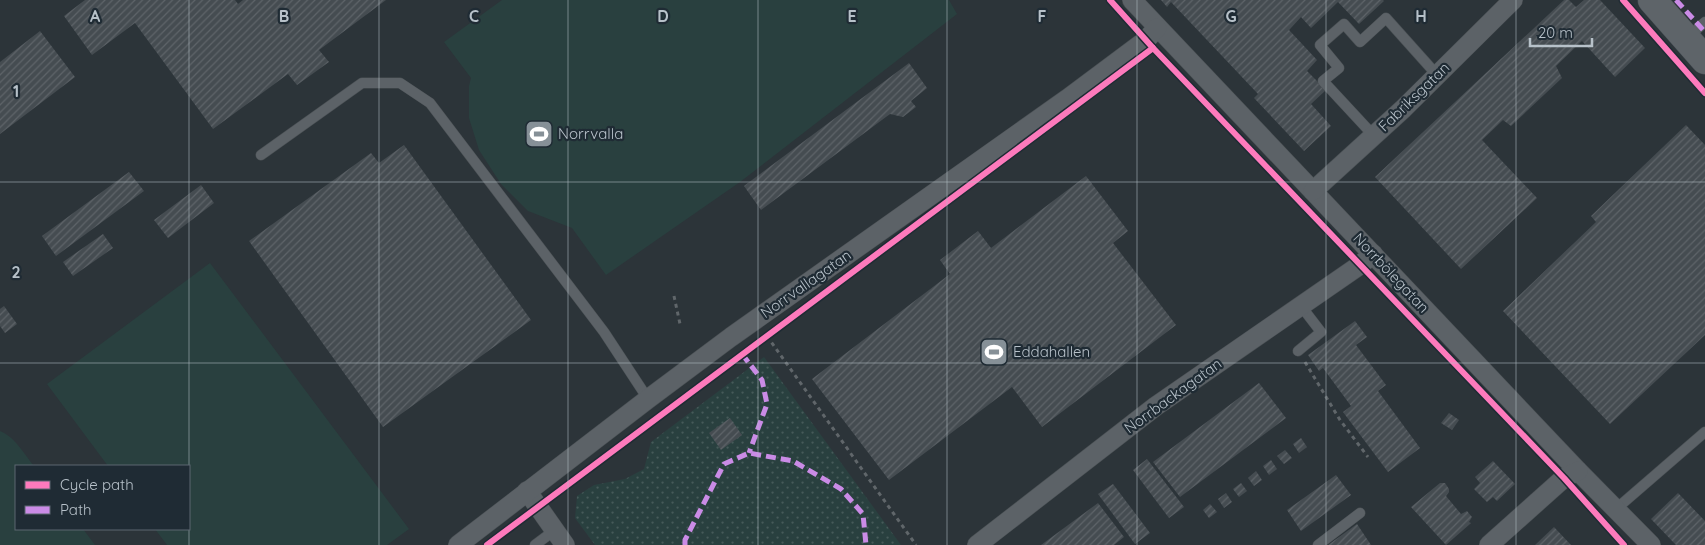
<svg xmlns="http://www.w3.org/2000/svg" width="1705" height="545" font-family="Quicksand,sans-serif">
  <defs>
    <pattern id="park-dots" width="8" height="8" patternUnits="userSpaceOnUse" patternTransform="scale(1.25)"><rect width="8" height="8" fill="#29403f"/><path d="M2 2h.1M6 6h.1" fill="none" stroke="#465a59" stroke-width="1.8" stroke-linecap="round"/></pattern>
    <pattern id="building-hatch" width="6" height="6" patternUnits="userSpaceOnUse" patternTransform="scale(1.25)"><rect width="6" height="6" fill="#454c51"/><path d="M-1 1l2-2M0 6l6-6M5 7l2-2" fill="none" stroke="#5e6469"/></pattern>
  </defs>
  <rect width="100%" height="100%" fill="#2c3439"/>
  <path fill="url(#park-dots)" d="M764,357L901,545H595L575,518L577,496L594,485L625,479L644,469L651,442Z"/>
  <g fill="#29403f">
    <path d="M502,0H949L957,14L740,182L606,275L572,228L528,211L501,184L479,150L469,118V86L471,78L444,42Z"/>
    <path d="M210,263L409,529L387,545H167L155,529H189V466H108L47,384Z"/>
    <path d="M0,431C15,437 24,454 34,466H16V529H83L95,545H0Z"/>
  </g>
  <g fill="url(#building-hatch)">
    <path d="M85,0H235L238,4L243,0H386L319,50L329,62L297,85L288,74L213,129L135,23L92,55L64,16Z"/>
    <path d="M1161,0H1383L1384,1L1359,24L1338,2L1311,28L1301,17L1289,30L1317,60L1307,71L1326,90L1311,104L1331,126L1304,151L1254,98L1258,94L1171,2L1167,7Z"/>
    <path d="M1564,0H1569L1576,7L1584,0H1600L1645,48L1615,77L1582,41L1556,66L1562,78L1511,126L1503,120L1482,140L1537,198L1461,269L1375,177Z"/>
    <path d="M40,31L75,77L0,134V62Z"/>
    <path d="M909,63L927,88L911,101L916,107L903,117L890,114L761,210L744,186Z"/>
    <path d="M1686,125L1705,145V335L1610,424L1503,311L1596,222L1591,216Z"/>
    <path d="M404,145L531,320L383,427L249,241L371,153L379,163Z"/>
    <path d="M129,172L144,191L56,256L42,236Z"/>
    <path d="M1086,176L1128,231L1113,243L1176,325L1042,427L1012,387L889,480L812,379L950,274L940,260L978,231L991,248Z"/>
    <path d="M201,185L214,203L168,238L154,220Z"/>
    <path d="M103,234L113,248L73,276L63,262Z"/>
    <path d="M4,306L17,324L5,333L0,326V309Z"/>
    <path d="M1355,321L1367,337L1356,345L1386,385L1378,391L1420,448L1388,472L1343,412L1351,406L1323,368L1319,371L1308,355Z"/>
    <path d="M1259,383L1286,418L1180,497L1153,462Z"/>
    <path d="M1449,413L1459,420L1452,430L1441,423Z"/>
    <path d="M730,418L742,435L721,450L709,433Z"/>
    <path d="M1301,438L1307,447L1299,453L1293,444Z"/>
    <path d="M1285,450L1292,458L1284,464L1277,456Z"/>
    <path d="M1147,459L1184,507L1169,518L1133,470Z"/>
    <path d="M1271,460L1277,469L1269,475L1263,466Z"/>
    <path d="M1493,461L1515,484L1497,501L1493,497L1487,502L1474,489L1480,483L1475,477Z"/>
    <path d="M1256,471L1262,480L1254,486L1248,478Z"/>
    <path d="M1336,475L1351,495L1301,531L1287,510Z"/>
    <path d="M1241,483L1247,491L1239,497L1233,489Z"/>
    <path d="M1440,483H1445L1449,489V492L1446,496L1461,514L1467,511L1472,517L1469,522L1471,523L1446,545L1411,507Z"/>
    <path d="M1113,484L1150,533L1135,544L1098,494Z"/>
    <path d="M1226,493L1232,502L1224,508L1218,499Z"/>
    <path d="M1678,493L1705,521V545H1676L1651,519Z"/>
    <path d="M1098,503L1124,537L1114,545H1041Z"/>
    <path d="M1210,504L1217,512L1209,518L1203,510Z"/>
    <path d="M1357,524L1371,545H1328Z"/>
    <path d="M1554,527L1571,545H1535Z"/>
  </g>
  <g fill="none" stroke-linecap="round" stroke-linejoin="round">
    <defs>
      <g id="lane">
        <path d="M1687,38L1705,22"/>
        <path d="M1374,136L1323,81L1339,68L1320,45L1344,24L1360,42L1386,18L1437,75"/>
        <path d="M261,155L362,83H400L430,103L604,332L648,399"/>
        <path d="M1298,351L1321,332L1301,306"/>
        <path d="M1616,509L1705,432"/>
        <path d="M535,545L555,530"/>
        <path d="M1318,545L1360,513"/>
      </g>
      <g id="street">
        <path d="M1132,0L1578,471L1651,545"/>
        <path d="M1313,191L1403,109L1513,0"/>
        <path d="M527,491L565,545"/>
        <path d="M458,545L648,399L731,337L1067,99L1146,40L1157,28"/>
        <path d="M977,545L1156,406L1360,265L1373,254"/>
        <path d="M1489,545L1564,478L1578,471"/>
      </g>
      <path id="primary" d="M1652,0L1705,60"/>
    </defs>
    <use href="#lane" stroke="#4a5054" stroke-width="11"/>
    <use href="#street" stroke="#4a5054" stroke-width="20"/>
    <use href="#primary" stroke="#4a5156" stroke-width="29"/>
    <g stroke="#60666a" stroke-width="3" stroke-dasharray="4 4" stroke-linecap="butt">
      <path d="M674,296L680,324"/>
      <path d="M767,336L916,545"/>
      <path d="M1305,362L1340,420L1368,457"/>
    </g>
    <use href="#lane" stroke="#5c6267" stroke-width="10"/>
    <use href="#street" stroke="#5c6267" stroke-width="19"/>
    <use href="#primary" stroke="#5e6469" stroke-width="28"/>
    <g stroke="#ca8be6" stroke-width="5" stroke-dasharray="10 5" stroke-linecap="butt">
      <path d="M1676,0L1705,32"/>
      <path d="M742,354L762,380L767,404L749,453"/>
      <path d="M685,545V540L724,464L749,453L793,461L841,489L863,514L866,545"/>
    </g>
    <defs>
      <g id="cycleway">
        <path d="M1110,0L1153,48L1564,478L1624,545"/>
        <path d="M1623,0L1705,93"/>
        <path d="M487,545L1153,48"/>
      </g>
    </defs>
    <use href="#cycleway" stroke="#1f2b34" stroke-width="9"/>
    <use href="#cycleway" stroke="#fd7abc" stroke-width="6"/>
  </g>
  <path fill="none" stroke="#b7c1c9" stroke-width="1" stroke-opacity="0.55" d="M189,0V545M379,0V545M568,0V545M758,0V545M947,0V545M1137,0V545M1326,0V545M1516,0V545M0,182H1705M0,363H1705"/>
  <defs>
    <symbol id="stadium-square" viewBox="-11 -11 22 22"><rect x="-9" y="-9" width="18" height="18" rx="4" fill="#869097" stroke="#1f2b34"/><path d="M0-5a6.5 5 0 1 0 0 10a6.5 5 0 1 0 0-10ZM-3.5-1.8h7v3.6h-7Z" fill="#fff"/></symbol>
  </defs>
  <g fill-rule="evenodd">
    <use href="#stadium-square" x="523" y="118" width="32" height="32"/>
    <use href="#stadium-square" x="978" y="336" width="32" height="32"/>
  </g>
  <g text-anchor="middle" stroke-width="4.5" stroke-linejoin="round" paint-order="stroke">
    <g font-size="15" fill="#b7c1c9" stroke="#1f2b34">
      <text transform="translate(1414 97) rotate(-44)" y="5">Fabriksgatan</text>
      <text transform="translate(1391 273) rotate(47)" y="5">Norrbölegatan</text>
      <text transform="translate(806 284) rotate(-35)" y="5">Norrvallagatan</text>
      <text transform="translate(1173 396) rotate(-36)" y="5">Norrbackagatan</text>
    </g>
    <g font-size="15" fill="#b7c1c9" stroke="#1f2b34" text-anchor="start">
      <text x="558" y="139">Norrvalla</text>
      <text x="1013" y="357">Eddahallen</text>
    </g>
  </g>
  <g font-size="16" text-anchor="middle" font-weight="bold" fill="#b7c1c9" stroke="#1f2b34" stroke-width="4.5" stroke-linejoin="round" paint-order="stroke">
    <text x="95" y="22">A</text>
    <text x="284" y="22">B</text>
    <text x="474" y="22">C</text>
    <text x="663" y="22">D</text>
    <text x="852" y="22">E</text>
    <text x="1042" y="22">F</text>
    <text x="1231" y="22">G</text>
    <text x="1421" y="22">H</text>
    <text x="16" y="97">1</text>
    <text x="16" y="278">2</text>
  </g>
  <rect x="15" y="465" width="175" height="65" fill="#1f2b34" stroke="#5c6770"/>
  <rect x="25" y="481" width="25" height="8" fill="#fd7abc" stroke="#5c6770"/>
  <text x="60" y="490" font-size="15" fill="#b7c1c9">Cycle path</text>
  <rect x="25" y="506" width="25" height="8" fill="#ca8be6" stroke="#5c6770"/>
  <text x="60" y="515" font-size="15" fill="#b7c1c9">Path</text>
  <path d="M1530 38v8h62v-8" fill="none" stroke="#b7c1c9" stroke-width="2.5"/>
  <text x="1538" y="38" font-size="15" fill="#b7c1c9" stroke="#1f2b34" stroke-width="4" paint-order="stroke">20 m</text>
</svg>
